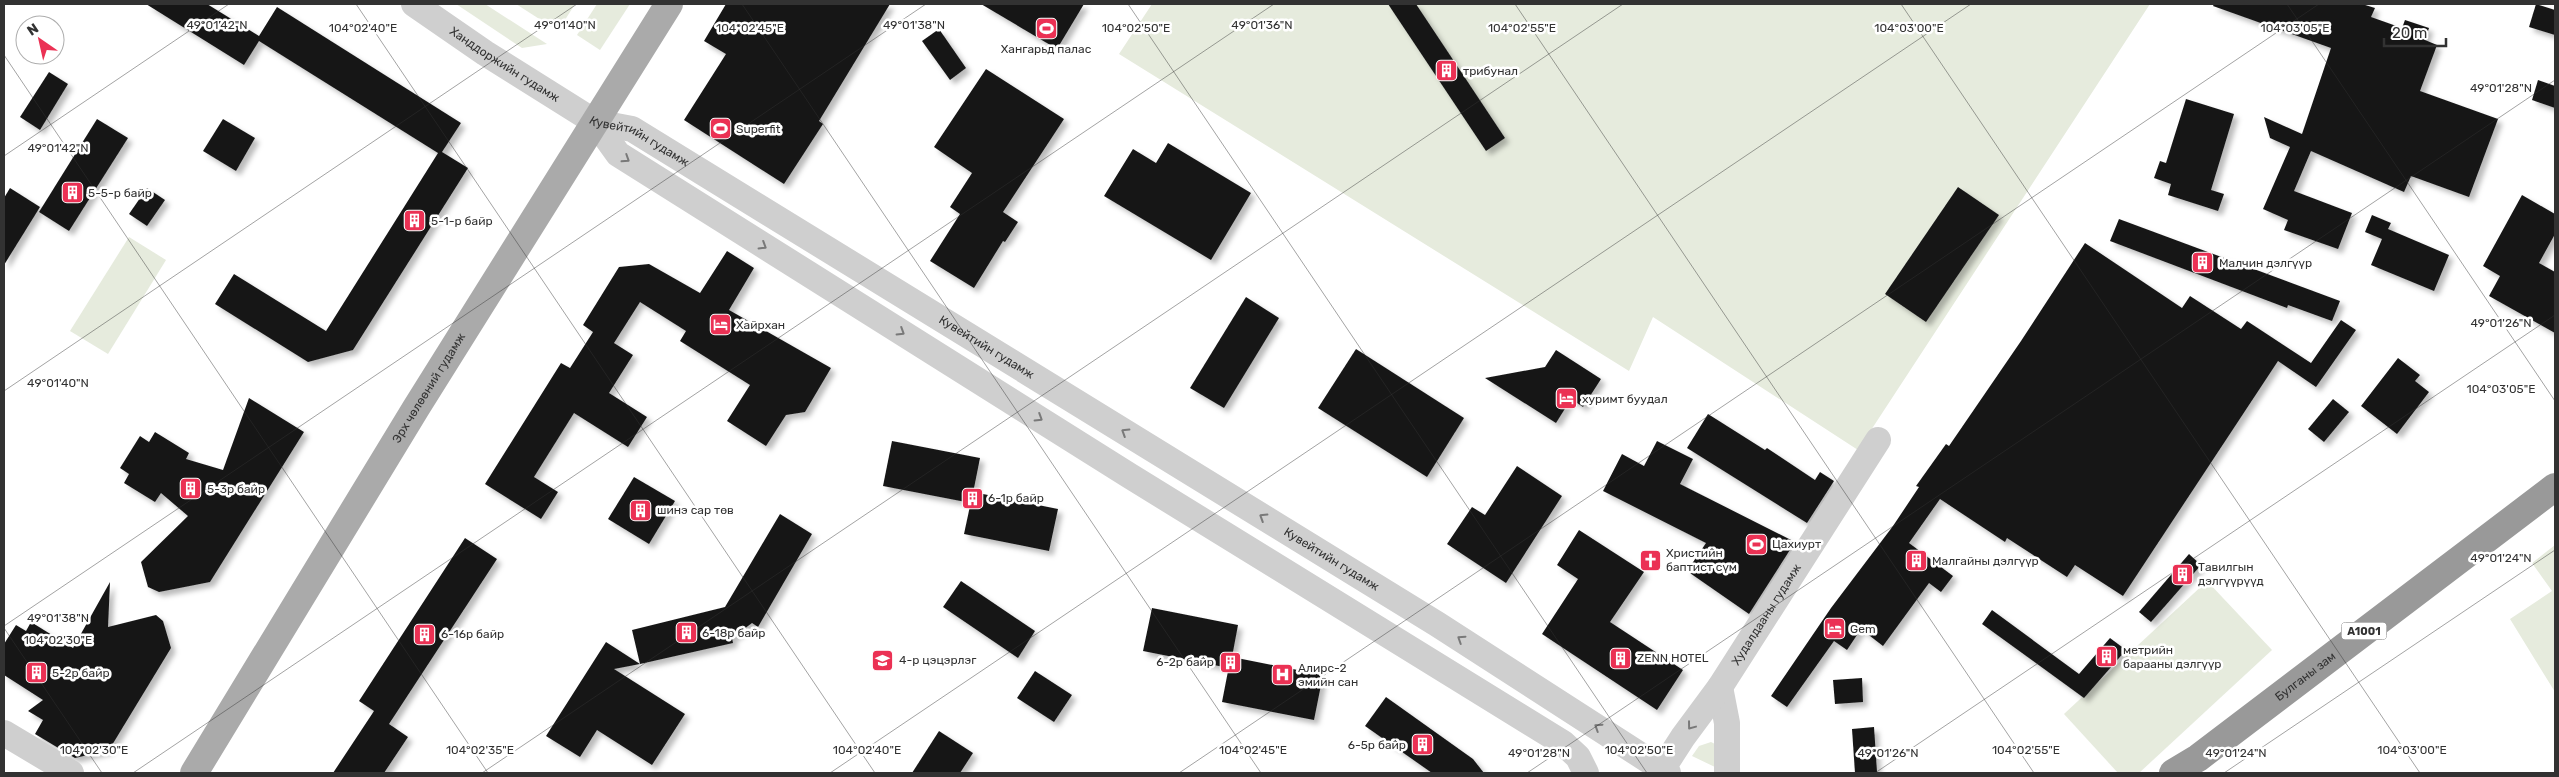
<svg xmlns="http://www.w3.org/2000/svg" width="2559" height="777" font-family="Rubik,sans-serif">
  <defs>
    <filter id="shadow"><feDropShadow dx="4.5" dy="4.5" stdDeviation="2.5" flood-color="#0004"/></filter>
  </defs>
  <rect width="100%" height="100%" fill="#fff"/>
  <g fill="#e6ebdd">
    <path d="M456,4H485L547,44L522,48Z"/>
    <path d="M516,4H575L558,31Z"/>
    <path d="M597,4H630L600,50L577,35Z"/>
    <path d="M1152,4H2150L1858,450L1653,317L1629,371L1119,54Z"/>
    <path d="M129,237L166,260L108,354L70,331Z"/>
    <path d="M2555,545V692L2510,619L2552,591L2532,563Z"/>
    <path d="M2207,581L2272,650L2139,773H2118L2064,714Z"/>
    <path d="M1711,742L1715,744L1717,768L1692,756L1699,746Z"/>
  </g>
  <g fill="#191919" filter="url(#shadow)">
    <path d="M146,4H207L259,36L277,7L461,123L442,152L468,168L353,350L308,362L215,304L234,274L326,331L438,153L259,41L244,65Z"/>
    <path d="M726,4H890L819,121L823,124L784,184L684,120L726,54L704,41Z"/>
    <path d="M981,4H1084L1057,49Z"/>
    <path d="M1388,4H1416L1505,138L1486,151Z"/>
    <path d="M2214,4H2362L2375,8L2371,17L2402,28L2405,20L2429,28L2425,40L2437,45L2420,91L2498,119L2469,197L2411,176L2404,192L2311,151L2294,191L2352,213L2338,249L2284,230L2288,220L2263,209L2290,147L2270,138L2264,117L2302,134L2331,48L2213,6Z"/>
    <path d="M2536,4L2555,10V35L2529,27Z"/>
    <path d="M939,29L966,68L950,80L922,41Z"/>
    <path d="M986,69L1064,119L1003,212L1018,222L1005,242L1003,241L974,288L930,261L960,214L950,207L972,173L934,147Z"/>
    <path d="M49,72L68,84L40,130L20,117Z"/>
    <path d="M2538,80L2555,86V108L2532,100Z"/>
    <path d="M2186,99L2234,114L2211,190L2224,194L2218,211L2168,195L2171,184L2154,178L2160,161L2166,163Z"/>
    <path d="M97,119L128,138L69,231L39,212Z"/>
    <path d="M223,119L255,138L236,171L203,151Z"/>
    <path d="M1168,143L1251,193L1211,260L1104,196L1133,149L1156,163Z"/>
    <path d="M1958,187L1999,215L1926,322L1885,294Z"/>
    <path d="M10,188L40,207L4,265V198Z"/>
    <path d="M147,188L165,200L147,226L129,214Z"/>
    <path d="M2522,195L2555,214V234L2539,263L2555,272V333L2489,296L2500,276L2483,266Z"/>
    <path d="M2372,215L2391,223L2388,229L2449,255L2434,291L2371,265L2382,239L2365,232Z"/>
    <path d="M2119,219L2340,301L2332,321L2288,305L2287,308L2110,241Z"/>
    <path d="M2085,243L2182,308L2190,296L2241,329L2247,321L2311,363L2341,320L2356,330L2316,387L2278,361L2123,596L2075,565L2067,577L2007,538L2005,542L1940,499L1909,543L1953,576L1941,592L1929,583L1883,646L1861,629L1847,650L1834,641L1787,707L1771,696L1831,608L1893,526L1919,487L1916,486L1946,444L1949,446L2021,341Z"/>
    <path d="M727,251L754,268L729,310L831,368L805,412L786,415L766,446L727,421L750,385L680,341L686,331L640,302L614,343L633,355L609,393L647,417L628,447L574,413L534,477L558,492L541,519L485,484L561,363L570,368L593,332L583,325L619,267L649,264L700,293Z"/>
    <path d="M1246,297L1279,318L1224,408L1190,388Z"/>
    <path d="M1356,349L1464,418L1427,477L1318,408Z"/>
    <path d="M1556,350L1601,379L1583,407L1571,399L1556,423L1485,378L1545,367Z"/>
    <path d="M2398,358L2420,375L2415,381L2429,392L2397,434L2361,406Z"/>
    <path d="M249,398L304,432L210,582L159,592L148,587L141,562L188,516L161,493L155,502L124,483L129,474L120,468L140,436L149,442L155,432L189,453L186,459L223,470Z"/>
    <path d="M2333,399L2349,412L2324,442L2308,429Z"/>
    <path d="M1708,414L1765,450L1767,448L1815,480L1820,472L1834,481L1807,523L1687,448Z"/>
    <path d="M892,441L980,458L971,503L883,486Z"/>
    <path d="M1657,441L1693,459L1680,484L1795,542L1749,614L1687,571L1706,543L1603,491L1622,454L1644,466Z"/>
    <path d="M1517,466L1562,496L1506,583L1447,544L1472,507L1485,515Z"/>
    <path d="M634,477L675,501L649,544L608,519Z"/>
    <path d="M973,492L1058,509L1049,551L964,534Z"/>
    <path d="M780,514L812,534L758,627L752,623L732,638L733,643L640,664L632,630L725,607Z"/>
    <path d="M1579,530L1644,572L1610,622L1683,670L1657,710L1542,634L1578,579L1557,565Z"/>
    <path d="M465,538L497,559L389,724L408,737L384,773H333L374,711L359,701Z"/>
    <path d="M2189,554L2201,565L2151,622L2139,612Z"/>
    <path d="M961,581L1035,631L1018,658L943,607Z"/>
    <path d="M110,582L108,627L156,615L163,621L171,648L109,750L75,758L35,734L43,720L28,711L43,700L4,675V644L16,625L26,631L31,622L73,648Z"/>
    <path d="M1152,608L1238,625L1232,657L1323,675L1314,720L1222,702L1229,666V668L1143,651Z"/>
    <path d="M1992,610L2079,674L2110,638L2126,650L2084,698L1982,624Z"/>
    <path d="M606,642L640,664L614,669L685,714L652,765L597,730L580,757L546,736Z"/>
    <path d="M1035,671L1072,695L1054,722L1017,698Z"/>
    <path d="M1862,678L1863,702L1835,704L1833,680Z"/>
    <path d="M1386,697L1473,759L1484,773H1432L1365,726Z"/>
    <path d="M1874,727L1877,772L1855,773L1852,729Z"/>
    <path d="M939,731L973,753L960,773H912Z"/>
  </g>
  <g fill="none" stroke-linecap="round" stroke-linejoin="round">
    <g stroke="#cfcfcf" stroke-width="26">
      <path id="s1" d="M414,4L485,53L595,122L632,129L1437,624L1668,773"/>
      <path d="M595,122L618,154L1130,476L1563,743L1578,757L1586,773"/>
      <path d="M1720,687L1727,723V773"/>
      <path d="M4,733L71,773"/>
      <path id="s2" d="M1663,768L1683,737L1720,687L1878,440"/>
    </g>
    <path stroke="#aaa" stroke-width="28" id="s3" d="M194,773L416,408L669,4"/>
    <path stroke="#999" stroke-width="28" id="s4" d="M2173,773L2198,758L2555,487"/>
  </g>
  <defs><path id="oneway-chevron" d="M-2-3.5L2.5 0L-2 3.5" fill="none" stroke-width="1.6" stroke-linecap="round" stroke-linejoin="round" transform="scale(1.25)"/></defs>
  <g stroke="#797979">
    <use href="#oneway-chevron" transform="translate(626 159) rotate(33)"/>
    <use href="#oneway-chevron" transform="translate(763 246) rotate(32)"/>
    <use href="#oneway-chevron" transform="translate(901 332) rotate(32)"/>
    <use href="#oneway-chevron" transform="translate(1039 418) rotate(32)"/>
    <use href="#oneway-chevron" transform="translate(1125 432) rotate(-148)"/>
    <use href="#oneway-chevron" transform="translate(1263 517) rotate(-148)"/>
    <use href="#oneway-chevron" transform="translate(1461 639) rotate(-147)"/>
    <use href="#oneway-chevron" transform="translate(1691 726) rotate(127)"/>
    <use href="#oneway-chevron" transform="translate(1598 727) rotate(-147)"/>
  </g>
  <path fill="none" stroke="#323232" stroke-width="1" stroke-opacity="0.45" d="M356,4L875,773M742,4L1261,773M1128,4L1647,773M1515,4L2034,773M1901,4L2420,773M2287,4L2555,401M4,55L488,773M4,156L229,4M4,391L577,4M4,626L926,4M4,628L102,773M133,773L1274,4M482,773L1623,4M830,773L1971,4M1179,773L2319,4M1527,773L2555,80M1875,773L2555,315M2224,773L2555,550"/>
  <defs>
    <symbol id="stadium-square" viewBox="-11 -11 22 22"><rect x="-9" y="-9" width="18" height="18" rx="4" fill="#eb3154" stroke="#fff"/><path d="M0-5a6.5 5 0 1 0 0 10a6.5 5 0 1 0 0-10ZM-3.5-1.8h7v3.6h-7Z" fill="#fff"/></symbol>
    <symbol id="building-square" viewBox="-11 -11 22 22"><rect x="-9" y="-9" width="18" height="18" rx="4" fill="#eb3154" stroke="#fff"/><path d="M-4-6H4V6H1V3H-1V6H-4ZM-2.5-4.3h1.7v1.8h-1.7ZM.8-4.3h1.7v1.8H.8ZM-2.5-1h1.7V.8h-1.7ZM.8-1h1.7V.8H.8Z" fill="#fff"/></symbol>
    <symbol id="hotel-square" viewBox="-11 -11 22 22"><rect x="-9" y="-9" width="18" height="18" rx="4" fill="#eb3154" stroke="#fff"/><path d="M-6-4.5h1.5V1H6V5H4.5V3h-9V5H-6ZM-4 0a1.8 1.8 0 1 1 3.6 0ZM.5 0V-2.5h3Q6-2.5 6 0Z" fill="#fff"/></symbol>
    <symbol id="church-square" viewBox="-11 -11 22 22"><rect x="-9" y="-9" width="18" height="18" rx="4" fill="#eb3154" stroke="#fff"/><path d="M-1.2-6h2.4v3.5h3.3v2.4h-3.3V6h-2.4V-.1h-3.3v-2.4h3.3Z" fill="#fff"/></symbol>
    <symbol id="school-square" viewBox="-11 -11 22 22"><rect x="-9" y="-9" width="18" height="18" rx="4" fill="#eb3154" stroke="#fff"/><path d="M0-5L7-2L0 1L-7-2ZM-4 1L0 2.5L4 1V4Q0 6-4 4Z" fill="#fff"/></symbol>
    <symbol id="hospital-square" viewBox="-11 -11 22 22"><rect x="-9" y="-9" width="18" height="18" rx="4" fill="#eb3154" stroke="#fff"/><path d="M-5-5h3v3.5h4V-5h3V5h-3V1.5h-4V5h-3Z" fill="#fff"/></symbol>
  </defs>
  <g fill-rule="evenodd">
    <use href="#stadium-square" x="1034" y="16" width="25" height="25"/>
    <use href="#building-square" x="1434" y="58" width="25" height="25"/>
    <use href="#stadium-square" x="708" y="116" width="25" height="25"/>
    <use href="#building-square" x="60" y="180" width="25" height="25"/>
    <use href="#building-square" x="402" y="208" width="25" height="25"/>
    <use href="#building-square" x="2190" y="250" width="25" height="25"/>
    <use href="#hotel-square" x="708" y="312" width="25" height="25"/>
    <use href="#hotel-square" x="1554" y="386" width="25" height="25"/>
    <use href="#building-square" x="178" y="476" width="25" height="25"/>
    <use href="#building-square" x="960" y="486" width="25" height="25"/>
    <use href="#building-square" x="628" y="498" width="25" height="25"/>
    <use href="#stadium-square" x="1744" y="532" width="25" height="25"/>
    <use href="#church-square" x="1638" y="548" width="25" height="25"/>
    <use href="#building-square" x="1904" y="548" width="25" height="25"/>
    <use href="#building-square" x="2170" y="562" width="25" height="25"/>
    <use href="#hotel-square" x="1822" y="616" width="25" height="25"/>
    <use href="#building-square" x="674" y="620" width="25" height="25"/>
    <use href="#building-square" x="412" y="622" width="25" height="25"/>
    <use href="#building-square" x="2094" y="644" width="25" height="25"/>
    <use href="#building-square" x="1608" y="646" width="25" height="25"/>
    <use href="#school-square" x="870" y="648" width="25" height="25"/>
    <use href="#building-square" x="1218" y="650" width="25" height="25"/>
    <use href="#building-square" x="24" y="660" width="25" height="25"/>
    <use href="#hospital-square" x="1270" y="662" width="25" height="25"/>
    <use href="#building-square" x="1410" y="732" width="25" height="25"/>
  </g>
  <g text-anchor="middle" stroke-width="5" stroke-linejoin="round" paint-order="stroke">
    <rect fill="#fff" stroke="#707070" stroke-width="1" x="2341.5" y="622.5" width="45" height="17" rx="4"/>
    <g font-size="11" font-weight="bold" fill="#323232">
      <text x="2364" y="635">A1001</text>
    </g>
    <g font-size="12" fill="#323232" stroke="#fff" text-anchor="start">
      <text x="1046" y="53" text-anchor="middle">Хангарьд палас</text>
      <text x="1463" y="75">трибунал</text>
      <text x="736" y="133">Superfit</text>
      <text x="88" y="197">5-5-р байр</text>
      <text x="431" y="225">5-1-р байр</text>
      <text x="2219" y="267">Малчин дэлгүүр</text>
      <text x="736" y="329">Хайрхан</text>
      <text x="1582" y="403">хуримт буудал</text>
      <text x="207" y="493">5-3р байр</text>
      <text x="988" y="502">6-1р байр</text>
      <text x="657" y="514">шинэ сар төв</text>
      <text x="1772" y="548">Цахиурт</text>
      <text x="1666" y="557">Христийн<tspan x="1666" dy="14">баптист сүм</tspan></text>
      <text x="1932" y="565">Малгайны дэлгүүр</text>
      <text x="2198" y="571">Тавилгын<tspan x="2198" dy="14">дэлгүүрүүд</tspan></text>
      <text x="1850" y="633">Gem</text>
      <text x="702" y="637">6-18р байр</text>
      <text x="441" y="638">6-16р байр</text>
      <text x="2123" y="654">метрийн<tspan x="2123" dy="14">барааны дэлгүүр</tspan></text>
      <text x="1637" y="662">ZENN HOTEL</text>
      <text x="899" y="664">4-р цэцэрлэг</text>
      <text x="1214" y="666" text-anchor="end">6-2р байр</text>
      <text x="1298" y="672">Aлирс-2<tspan x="1298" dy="14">эмийн сан</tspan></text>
      <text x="52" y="677">5-2р байр</text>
      <text x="1406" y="749" text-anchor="end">6-5р байр</text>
    </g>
    <g font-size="12" fill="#323232" stroke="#fff">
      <text dy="4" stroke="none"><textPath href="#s1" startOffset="109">Ханддоржийн гудамж</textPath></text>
      <text dy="4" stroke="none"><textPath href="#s1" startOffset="265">Кувейтийн гудамж</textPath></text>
      <text dy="4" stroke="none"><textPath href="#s1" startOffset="670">Кувейтийн гудамж</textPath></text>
      <text dy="4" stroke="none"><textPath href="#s3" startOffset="451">Эрх чөлөөний гудамж</textPath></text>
      <text dy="4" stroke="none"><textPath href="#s1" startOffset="1075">Кувейтийн гудамж</textPath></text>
      <text dy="4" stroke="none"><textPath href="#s2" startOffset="185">Худалдааны гудамж</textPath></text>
      <text dy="4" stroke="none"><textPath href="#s4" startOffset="164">Булганы зам</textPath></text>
    </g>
  </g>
  <g font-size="12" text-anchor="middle" fill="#323232" stroke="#fff" stroke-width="5" stroke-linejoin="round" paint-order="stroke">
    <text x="217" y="29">49°01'42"N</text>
    <text x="565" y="29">49°01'40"N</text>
    <text x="914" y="29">49°01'38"N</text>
    <text x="1262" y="29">49°01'36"N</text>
    <text x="363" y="32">104°02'40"E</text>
    <text x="750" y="32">104°02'45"E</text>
    <text x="1136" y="32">104°02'50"E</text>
    <text x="1522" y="32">104°02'55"E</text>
    <text x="1909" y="32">104°03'00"E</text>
    <text x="2295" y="32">104°03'05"E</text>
    <text x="2501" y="92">49°01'28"N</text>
    <text x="58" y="152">49°01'42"N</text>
    <text x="2501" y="327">49°01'26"N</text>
    <text x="58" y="387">49°01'40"N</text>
    <text x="2501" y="393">104°03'05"E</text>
    <text x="2501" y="562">49°01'24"N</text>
    <text x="58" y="622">49°01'38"N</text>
    <text x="58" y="644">104°02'30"E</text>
    <text x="94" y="754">104°02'30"E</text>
    <text x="480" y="754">104°02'35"E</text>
    <text x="867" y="754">104°02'40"E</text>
    <text x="1253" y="754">104°02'45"E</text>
    <text x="1639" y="754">104°02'50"E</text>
    <text x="2026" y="754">104°02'55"E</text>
    <text x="2412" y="754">104°03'00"E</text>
    <text x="1539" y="757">49°01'28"N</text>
    <text x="1888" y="757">49°01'26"N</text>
    <text x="2236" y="757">49°01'24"N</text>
  </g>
  <rect width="2559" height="777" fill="none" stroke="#323232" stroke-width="10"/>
  <g transform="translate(40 40) rotate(326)"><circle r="24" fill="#ffffff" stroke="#adadad"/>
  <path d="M0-4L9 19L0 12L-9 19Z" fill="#eb3154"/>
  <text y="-8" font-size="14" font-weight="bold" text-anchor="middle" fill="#323232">N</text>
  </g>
  <path d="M2384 38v8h62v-8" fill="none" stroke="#323232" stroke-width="2.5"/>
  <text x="2392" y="38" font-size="15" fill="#323232" stroke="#ffffff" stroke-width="4" paint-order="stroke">20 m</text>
</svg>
